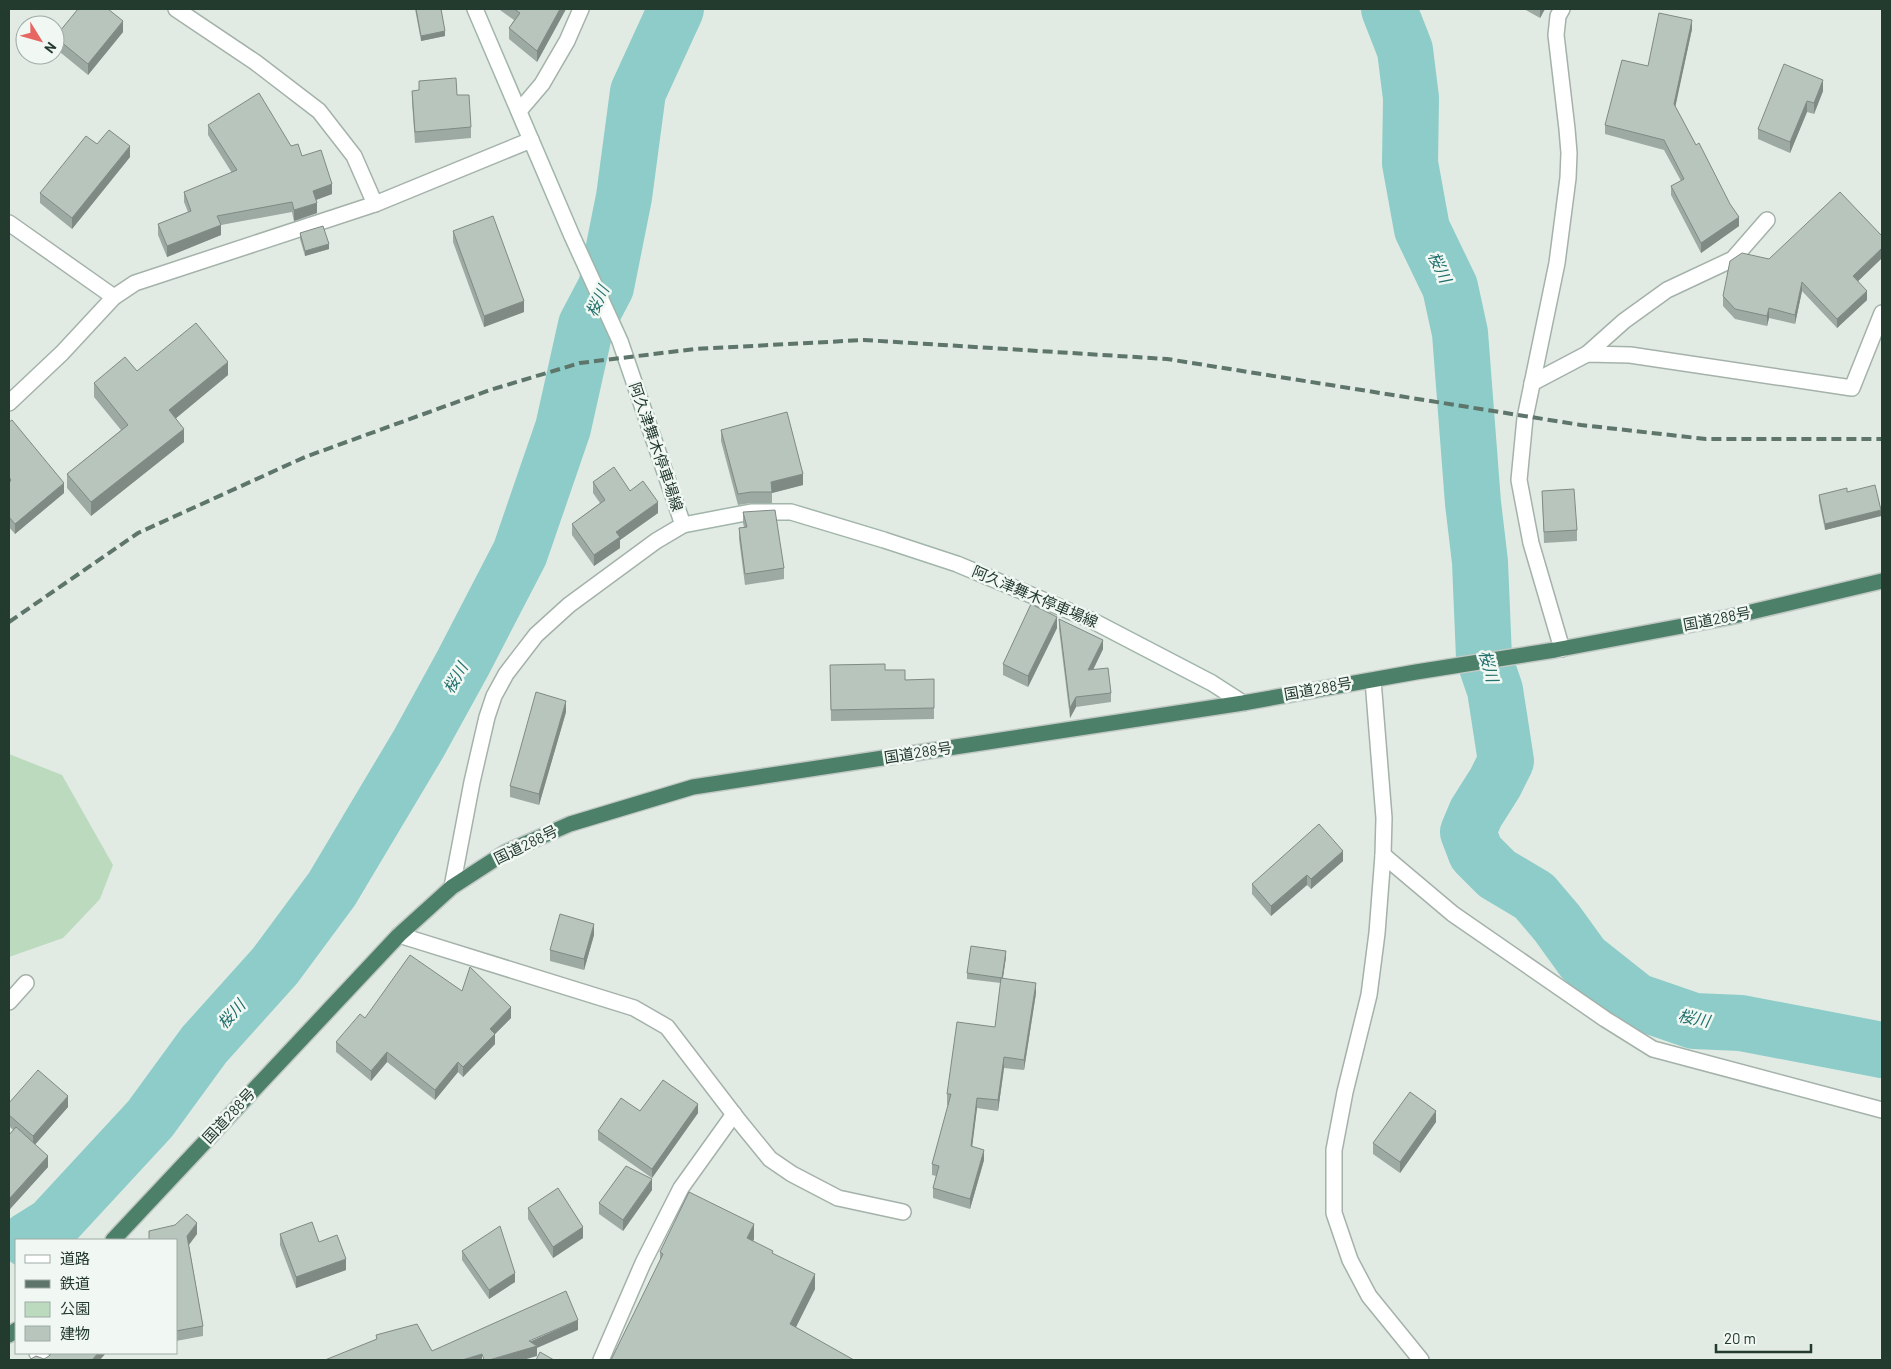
<svg xmlns="http://www.w3.org/2000/svg" width="1891" height="1369" font-family="Barlow,'Noto Sans JP',sans-serif">
  <rect width="100%" height="100%" fill="#e1ebe4"/>
  <path fill="#bcdabd" d="M9,754L62,775L113,865L100,899L63,938L9,957Z"/>
  <g fill="none" stroke-linecap="round" stroke-linejoin="round">
    <g stroke="#8dccc8" stroke-width="56">
      <path d="M1389,9L1405,50L1411,98L1410,163L1422,229L1450,287L1460,333L1473,503L1480,562L1484,658L1495,690L1506,761L1495,783L1476,813L1468,832L1476,853L1497,874L1534,896L1557,923L1583,959L1636,1001L1694,1021L1741,1023L1882,1050"/>
      <path d="M28,1240L52,1225L150,1119L204,1045L275,966L332,889L419,743L463,663L520,553L563,428L586,325L606,287L624,197L638,92L676,9"/>
    </g>
    <defs>
      <g id="minor">
        <path d="M176,9L255,62L319,111L354,156L375,204"/>
        <path d="M519,111L542,84L567,41L581,9"/>
        <path d="M9,223L114,297"/>
        <path d="M1587,354L1624,321L1667,290L1733,259L1767,220"/>
        <path d="M1532,383L1587,354L1630,355L1852,388L1882,313"/>
        <path d="M9,403L62,353L114,297L135,283L375,204L531,140"/>
        <path d="M1562,649L1531,543L1519,480L1525,418L1557,263L1568,178L1569,153L1567,129L1556,35L1558,16L1562,9"/>
        <path d="M1383,855L1453,914L1605,1019L1653,1049L1882,1110"/>
        <path d="M452,887L472,782L487,717L494,696L506,674L536,635L569,605L656,541L683,525"/>
        <path d="M399,935L634,1008L667,1027L739,1121L770,1159L792,1174L838,1198L903,1212"/>
        <path d="M9,1002L26,983"/>
        <path d="M37,1353L43,1360"/>
        <path d="M601,1360L643,1263L681,1188L734,1114"/>
      </g>
      <path id="tertiary" d="M1373,680L1384,818L1383,855L1377,933L1369,995L1345,1092L1334,1150V1213L1350,1260L1369,1296L1421,1360"/>
      <path id="secondary" d="M475,9L572,236L620,341L683,525L751,512H791L884,540L957,564L1093,621L1212,683L1243,703"/>
      <g id="trunk">
        <path d="M113,1240L399,935L452,887L506,852L570,824L693,787L1243,703L1416,672L1555,650L1730,617L1882,581"/>
        <path d="M9,1335L16,1330"/>
      </g>
    </defs>
    <use href="#minor" stroke="#a4b2aa" stroke-width="18"/>
    <use href="#tertiary" stroke="#a4b2aa" stroke-width="18"/>
    <use href="#secondary" stroke="#a1b5aa" stroke-width="18"/>
    <use href="#trunk" stroke="#c1c8c5" stroke-width="18"/>
    <use href="#minor" stroke="#fff" stroke-width="15"/>
    <use href="#tertiary" stroke="#fff" stroke-width="15"/>
    <use href="#secondary" stroke="#fff" stroke-width="15"/>
    <use href="#trunk" stroke="#4d8069" stroke-width="15"/>
    <path stroke="#5d756a" stroke-width="4" stroke-dasharray="10 5" stroke-linecap="butt" d="M9,622L138,533L305,457L490,390L580,363L695,349L864,340L1167,359L1581,425L1706,439H1882"/>
  </g>
  <g fill="#9da9a3">
    <path d="M415,9H441L445,36L421,41Z"/>
    <path d="M500,9H566L537,62L509,39V28L514,20L500,10Z"/>
    <path d="M1524,9H1545L1540,18Z"/>
    <path d="M1692,29L1675,106L1739,226L1701,253L1671,195V186L1681,181L1664,150L1605,134V125L1648,66Z"/>
    <path d="M123,32L88,75L55,48V36Z"/>
    <path d="M412,91L457,95L471,127V138L415,143L412,102Z"/>
    <path d="M1823,91L1814,114L1807,112L1790,153L1758,139V129Z"/>
    <path d="M208,125L291,146L302,156L332,194L316,200L317,213L294,221L292,212L221,225V235L167,257L158,235V224L188,212L184,202V192L232,173L208,135Z"/>
    <path d="M130,157L72,229L40,203V193Z"/>
    <path d="M453,231L524,312L484,327L453,242Z"/>
    <path d="M300,233L329,249L305,256L300,239Z"/>
    <path d="M1882,258L1858,281L1867,300L1837,328L1802,291L1795,324L1769,318L1767,326L1735,319L1723,306V296L1769,259Z"/>
    <path d="M137,371L228,375L176,418L184,442L91,516L67,488V474L121,430L94,397V383Z"/>
    <path d="M9,422L64,493L15,534L9,527Z"/>
    <path d="M721,430L803,485L772,493V503H751L738,505L721,441Z"/>
    <path d="M593,482L630,491L658,513L620,540V548L594,566L572,535V524L600,503L593,493Z"/>
    <path d="M1542,491L1577,530V541L1544,543Z"/>
    <path d="M1847,492L1881,516L1825,530L1819,501V495Z"/>
    <path d="M743,512L784,568V579L745,585L739,539V528L744,527L743,523Z"/>
    <path d="M1059,619L1103,649L1093,670L1111,693V702L1076,707L1070,718L1059,629Z"/>
    <path d="M1057,628L1028,687L1003,675V664Z"/>
    <path d="M830,665L885,670L905,680L934,679V719L831,721Z"/>
    <path d="M566,712L539,805L510,797V786Z"/>
    <path d="M1343,861L1311,889L1307,885L1271,916L1252,894V884Z"/>
    <path d="M594,935L584,970L550,961V950Z"/>
    <path d="M1006,957L1003,978L1036,993L1024,1070L1004,1068L998,1111L977,1108L972,1146L984,1160L970,1209L933,1198V1188L936,1176L932,1175V1164L949,1105H947V1094L995,1027L1001,983L967,979V973Z"/>
    <path d="M462,991L511,1018L495,1034V1044L463,1077L458,1072L435,1100L387,1062L371,1081L336,1052V1042L365,1018Z"/>
    <path d="M9,1103L68,1107L35,1144L48,1167L10,1209L9,1208V1135L13,1130L9,1126Z"/>
    <path d="M640,1111L698,1113L652,1178L598,1140V1131Z"/>
    <path d="M1436,1122L1400,1173L1373,1154V1143Z"/>
    <path d="M652,1190L623,1231L599,1214V1203Z"/>
    <path d="M528,1208L583,1238L553,1258L528,1219Z"/>
    <path d="M197,1234L189,1245L203,1326V1336L176,1341V1240Z"/>
    <path d="M280,1234L319,1242L346,1270L296,1288L280,1245Z"/>
    <path d="M754,1239L753,1241L773,1254L815,1289L796,1327L660,1260V1252Z"/>
    <path d="M462,1251L515,1282L489,1299L462,1260Z"/>
  </g>
  <g fill="#808a84">
    <path d="M560,9H566L537,62V51Z"/>
    <path d="M1540,9H1545L1540,18Z"/>
    <path d="M1692,20V29L1674,113V104Z"/>
    <path d="M123,21V32L88,75V64Z"/>
    <path d="M445,31V36L421,41V36Z"/>
    <path d="M1823,80V91L1814,114V103Z"/>
    <path d="M1807,101V112L1790,153V142Z"/>
    <path d="M130,146V157L72,229V218Z"/>
    <path d="M332,184V194L313,201V191Z"/>
    <path d="M317,203V213L294,221V210Z"/>
    <path d="M1739,217V226L1701,253V243Z"/>
    <path d="M221,225V235L167,257V246Z"/>
    <path d="M329,244V249L305,256V251Z"/>
    <path d="M1882,248V258L1853,286V276Z"/>
    <path d="M1802,282V291L1795,324V315Z"/>
    <path d="M1867,291V300L1837,328V319Z"/>
    <path d="M524,301V312L484,327V316Z"/>
    <path d="M1769,308V318L1767,326V316Z"/>
    <path d="M228,362V375L169,424V410Z"/>
    <path d="M184,429V442L91,516V502Z"/>
    <path d="M803,474V485L772,493L771,482Z"/>
    <path d="M64,483V493L15,534V524Z"/>
    <path d="M658,502V513L620,540V548L594,566V555L616,532Z"/>
    <path d="M1881,510V516L1825,530V524Z"/>
    <path d="M1057,617V628L1028,687V676Z"/>
    <path d="M1103,640V649L1088,680V670Z"/>
    <path d="M1076,697V707L1070,718V708Z"/>
    <path d="M566,701V712L539,805V794Z"/>
    <path d="M1343,851V861L1311,889V879Z"/>
    <path d="M1307,875V885L1271,916V906Z"/>
    <path d="M594,924V935L584,970V959Z"/>
    <path d="M1006,951V957L1002,983V978Z"/>
    <path d="M1036,983V993L1024,1070V1060Z"/>
    <path d="M511,1007V1018L495,1034V1044L463,1077V1067L490,1029Z"/>
    <path d="M387,1052V1062L371,1081V1071Z"/>
    <path d="M1004,1057V1068L998,1111V1100Z"/>
    <path d="M458,1062V1072L435,1100V1090Z"/>
    <path d="M68,1096V1107L33,1147V1136Z"/>
    <path d="M977,1098V1108L971,1156V1146Z"/>
    <path d="M698,1104V1113L652,1178V1169Z"/>
    <path d="M1436,1111V1122L1400,1173V1162Z"/>
    <path d="M984,1150V1160L970,1209V1199Z"/>
    <path d="M48,1156V1167L10,1209V1198Z"/>
    <path d="M652,1179V1190L623,1231V1220Z"/>
    <path d="M197,1223V1234L187,1247V1236Z"/>
    <path d="M754,1224V1239L747,1253V1238Z"/>
    <path d="M583,1227V1238L553,1258V1247Z"/>
    <path d="M346,1259V1270L296,1288V1277Z"/>
    <path d="M515,1273V1282L489,1299V1290Z"/>
    <path d="M815,1274V1289L790,1339V1324Z"/>
    <path d="M578,1320V1330L537,1348V1356L523,1360H489Z"/>
    <path d="M98,1353H106L100,1360H92Z"/>
    <path d="M482,1354V1360H462Z"/>
  </g>
  <g fill="#b7c5bd" stroke="#808a84">
    <path d="M78,9H108L123,21L88,64L55,37Z"/>
    <path d="M416,9H441L445,31L421,36Z"/>
    <path d="M514,9H560L537,51L509,28L520,13Z"/>
    <path d="M1659,13L1692,20L1674,104L1696,145L1699,143L1730,204L1739,217L1701,243L1671,186L1684,179L1664,140L1605,125L1622,60L1648,66Z"/>
    <path d="M1784,64L1823,80L1814,103L1807,101L1790,142L1758,129Z"/>
    <path d="M456,78L457,95H469L471,127L415,132L412,91L419,90V81Z"/>
    <path d="M259,93L291,146L298,144L302,156L321,150L332,184L313,191L317,203L294,210L292,202L217,216L221,225L167,246L158,224L191,211L184,192L237,170L208,125Z"/>
    <path d="M109,130L130,146L72,218L40,193L86,136L97,144Z"/>
    <path d="M1840,192L1882,236V248L1853,276L1867,291L1837,319L1802,282L1795,315L1769,308L1767,316L1735,309L1723,296L1730,261L1742,253L1769,259Z"/>
    <path d="M493,216L524,301L484,316L453,231Z"/>
    <path d="M323,226L329,244L305,251L300,233Z"/>
    <path d="M196,323L228,362L169,410L184,429L91,502L67,474L128,425L94,383L125,357L137,371Z"/>
    <path d="M787,412L803,474L771,482L772,492H751L738,494L721,430Z"/>
    <path d="M12,420L64,483L15,524L9,517V483L11,480L9,477V422Z"/>
    <path d="M614,467L630,491L643,481L658,502L616,532L620,537L594,555L572,524L605,500L593,482Z"/>
    <path d="M1875,485L1881,510L1825,524L1819,495L1847,488V492Z"/>
    <path d="M1574,489L1577,530L1544,532L1542,491Z"/>
    <path d="M775,510L784,568L745,574L739,528L747,527L743,512Z"/>
    <path d="M1031,604L1057,617L1028,676L1003,664Z"/>
    <path d="M1059,619L1103,640L1088,670L1108,668L1111,693L1076,697L1070,708Z"/>
    <path d="M885,664V670H905V680L934,679V708L831,710L830,665Z"/>
    <path d="M536,692L566,701L539,794L510,786Z"/>
    <path d="M1319,824L1343,851L1311,879L1307,875L1271,906L1252,884Z"/>
    <path d="M560,914L594,924L584,959L550,950Z"/>
    <path d="M971,946L1006,951L1002,978L967,973Z"/>
    <path d="M410,955L462,991L470,967L511,1007L490,1029L495,1034L463,1067L458,1062L435,1090L387,1052L371,1071L336,1042L360,1014L365,1018Z"/>
    <path d="M1001,978L1036,983L1024,1060L1004,1057L998,1100L977,1098L971,1146L984,1150L970,1199L933,1188L939,1166L932,1164L951,1094H947L957,1022L995,1027Z"/>
    <path d="M38,1070L68,1096L33,1136L9,1115V1103Z"/>
    <path d="M663,1080L698,1104L652,1169L598,1131L621,1098L640,1111Z"/>
    <path d="M1410,1092L1436,1111L1400,1162L1373,1143Z"/>
    <path d="M16,1127L48,1156L10,1198L9,1197V1135Z"/>
    <path d="M626,1166L652,1179L623,1220L599,1203Z"/>
    <path d="M558,1188L583,1227L553,1247L528,1208Z"/>
    <path d="M689,1192L754,1224L747,1238L773,1251L772,1253L815,1274L790,1324L854,1360H611L663,1254L660,1252Z"/>
    <path d="M187,1214L197,1223L187,1236L203,1326L176,1331V1240H149V1231L175,1225Z"/>
    <path d="M312,1222L319,1242L337,1235L346,1259L296,1277L280,1234Z"/>
    <path d="M500,1226L515,1273L489,1290L462,1251Z"/>
    <path d="M566,1291L578,1320L529,1341L537,1346L489,1360H484L482,1354L462,1360H325L377,1339L376,1335L417,1324L432,1351Z"/>
    <path d="M540,1352L554,1360H536Z"/>
    <path d="M52,1353H98L92,1360H29L36,1356L44,1359L49,1356Z"/>
  </g>
  <g text-anchor="middle" stroke-width="5" stroke-linejoin="round" paint-order="stroke">
    <g font-size="15" fill="#233a2f" stroke="#f1f7f3">
      <text transform="translate(656 447) rotate(71)" y="5">阿久津舞木停車場線</text>
      <text transform="translate(1035 597) rotate(23)" y="5">阿久津舞木停車場線</text>
      <text transform="translate(1717 619) rotate(-11)" y="5">国道288号</text>
      <text transform="translate(1318 689) rotate(-10)" y="5">国道288号</text>
      <text transform="translate(918 753) rotate(-9)" y="5">国道288号</text>
      <text transform="translate(526 845) rotate(-26)" y="5">国道288号</text>
      <text transform="translate(229 1116) rotate(-47)" y="5">国道288号</text>
    </g>
    <g font-size="16" font-style="italic" fill="#22716d" stroke="#f1f7f3">
      <text transform="translate(1440 267) rotate(65)" y="6">桜川</text>
      <text transform="translate(597 301) rotate(-65)" y="6">桜川</text>
      <text transform="translate(1489 666) rotate(75)" y="6">桜川</text>
      <text transform="translate(455 678) rotate(-60)" y="6">桜川</text>
      <text transform="translate(231 1014) rotate(-48)" y="6">桜川</text>
      <text transform="translate(1694 1018) rotate(11)" y="6">桜川</text>
    </g>
  </g>
  <rect width="1891" height="1369" fill="none" stroke="#233a2f" stroke-width="20"/>
  <rect x="15" y="1239" width="162" height="115" fill="#f1f7f3" stroke="#9faba5"/>
  <rect x="25" y="1255" width="25" height="8" fill="#ffffff" stroke="#9faba5"/>
  <text x="60" y="1264" font-size="15" fill="#233a2f">道路</text>
  <rect x="25" y="1280" width="25" height="8" fill="#5d756a" stroke="#9faba5"/>
  <text x="60" y="1289" font-size="15" fill="#233a2f">鉄道</text>
  <rect x="25" y="1302" width="25" height="15" fill="#bcdabd" stroke="#9faba5"/>
  <text x="60" y="1314" font-size="15" fill="#233a2f">公園</text>
  <rect x="25" y="1326" width="25" height="15" fill="#b7c5bd" stroke="#9faba5"/>
  <text x="60" y="1339" font-size="15" fill="#233a2f">建物</text>
  <g transform="translate(40 40) rotate(127)"><circle r="24" fill="#f1f7f3" stroke="#9faba5"/>
  <path d="M0-4L9 19L0 12L-9 19Z" fill="#e76662"/>
  <text y="-8" font-size="14" font-weight="bold" text-anchor="middle" fill="#233a2f">N</text>
  </g>
  <path d="M1716 1344v8h95v-8" fill="none" stroke="#233a2f" stroke-width="2.5"/>
  <text x="1724" y="1344" font-size="15" fill="#233a2f" stroke="#f1f7f3" stroke-width="4" paint-order="stroke">20 m</text>
</svg>
